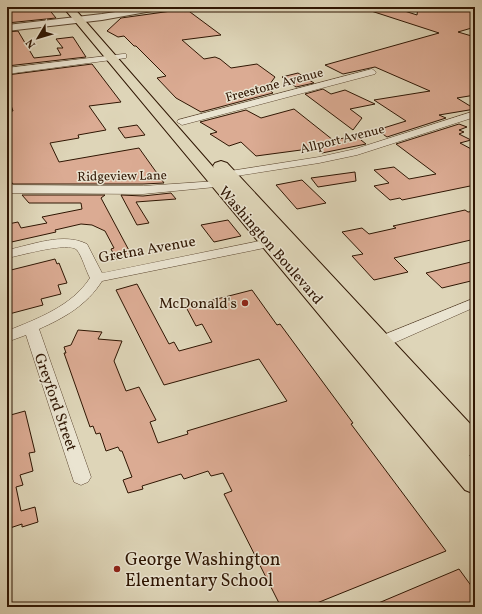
<svg xmlns="http://www.w3.org/2000/svg" width="482" height="614" font-family="Vollkorn,serif">
  <rect width="100%" height="100%" fill="#ded5b8"/>
  <filter id="stains"><feTurbulence type="fractalNoise" baseFrequency=".005" numOctaves="4"/><feColorMatrix values="0 0 0 0 .2 0 0 0 0 .09 0 0 0 0 .02 0 0 0 .5 -.17"/></filter>
  <radialGradient id="worn" r=".72"><stop offset=".6" stop-color="#630" stop-opacity="0"/><stop offset="1" stop-color="#630" stop-opacity=".3"/></radialGradient>
  <g fill="#dbab93" stroke="#2f1603">
    <path d="M7,7H47L56,18L7,23V12L9,13Z"/>
    <path d="M365,7H392L417,15L418,7H475V27L458,32L475,37V95L457,98L475,109L439,115L446,118L387,137L377,130L406,121L374,100L430,91L375,67L343,74L325,65L439,33L365,9Z"/>
    <path d="M186,9L221,35L182,40L204,59L215,57L220,59L231,68L257,64L275,77L267,88L273,93L201,112L176,98L157,78L166,76L136,46H134L124,36L118,37L107,31L121,18Z"/>
    <path d="M18,31L34,58L61,55L57,48H63L56,39L73,37L86,57L7,66V32Z"/>
    <path d="M92,64L121,102L89,106L106,130L78,135L79,138L50,143L59,162L139,148L164,183L143,184H13L7,177V111H13L7,94V75Z"/>
    <path d="M298,73L314,83L296,87L282,77Z"/>
    <path d="M323,89L331,94L345,90L375,104L350,109L362,118L353,130L305,94Z"/>
    <path d="M294,109L333,140L356,136L366,144L322,153L316,148L256,156L241,142L229,146L210,134L217,132L200,122L246,110L261,118Z"/>
    <path d="M459,124L467,127L459,130L464,132L459,134L471,140L460,143L475,151V185L402,200L400,198L390,200L374,186L389,183L374,170L394,167L409,179L436,174L396,144Z"/>
    <path d="M137,125L145,135L125,138L118,128Z"/>
    <path d="M355,172L356,181L318,187L311,178Z"/>
    <path d="M302,180L326,203L297,209L276,185Z"/>
    <path d="M171,193L176,199L136,202L149,223L137,225L121,195L143,196Z"/>
    <path d="M22,195H105L101,198L132,256L116,259L111,249L114,248L105,231L92,225L81,224L55,230L56,232L7,243V232L11,231L8,224L18,222L21,228L47,223L42,217L82,209L81,203H29Z"/>
    <path d="M465,210L468,212L475,211V239L394,258L408,272L374,280L352,256L363,254L342,232L362,228L369,234L396,228L393,226Z"/>
    <path d="M228,220L241,236L214,242L201,225Z"/>
    <path d="M55,259L57,264L59,263L67,283L58,285L61,294L41,299L43,305L9,314L7,307V271Z"/>
    <path d="M475,261V280L442,288L426,273Z"/>
    <path d="M137,284L169,344L174,342L179,351L212,342L202,324L196,326L186,307L252,290L277,325L280,324L308,362L353,423L351,424L446,551L307,607H281L224,494L232,491L223,473L211,476L208,471L184,479L181,474L142,486L143,489L128,493L123,480L132,477L122,451H120L118,447L106,451L100,433L96,434L93,426L90,427L64,353H66L64,347L71,345L78,330L102,332L98,339L122,341L114,361L126,391L139,387L156,420L150,422L158,443L188,434L187,431L287,401L259,359L164,385L116,290Z"/>
    <path d="M25,411L35,452L29,453L33,471L20,475L23,485L16,487L21,511L35,507L38,522L22,527V524L7,529V416Z"/>
    <path d="M459,569L475,591V607H369Z"/>
  </g>
  <g fill="none" stroke-linecap="round" stroke-linejoin="round">
    <defs>
      <g id="minor">
        <path d="M123,54H126V58L7,74V68Z"/>
        <path d="M372,69L376,72L375,74L182,125L177,122L178,120Z"/>
        <path d="M475,111V117L357,155L319,163L217,179L213,178L211,176L213,174L217,173L319,157L355,149Z"/>
        <path d="M232,180L236,181L238,183L236,185L143,194L7,193V185L143,186Z"/>
        <path d="M279,237L284,238L286,241L284,244L102,281C87,305 64,318 39,329L91,477L88,482L81,485L74,482L26,335L7,342V331C37,319 72,306 90,278C86,271 82,256 77,250C69,241 19,256 7,258V250C32,245 63,232 87,244L102,273Z"/>
        <path d="M475,298V307L378,350L372,351L366,350L364,346L366,342Z"/>
      </g>
      <path id="tertiary" d="M148,7H167L163,9L102,20L7,31V25L102,14Z"/>
      <path id="primary" d="M63,7H73L214,168L213,166L215,163L221,161L227,163L475,429V457L469,455L475,462V494L465,490Z"/>
    </defs>
    <use href="#minor" stroke="#5b4630" stroke-width="1"/>
    <use href="#tertiary" stroke="#5b4630" stroke-width="2"/>
    <use href="#primary" stroke="#2f1603" stroke-width="2"/>
    <use href="#minor" fill="#eae4d1" fill-rule="evenodd"/>
    <use href="#tertiary" fill="#eae4d1" fill-rule="evenodd"/>
    <use href="#primary" fill="#ded5b8" fill-rule="evenodd"/>
  </g>
  <g fill="#8f2418" stroke="#eae4d1" stroke-width="1.5">
    <circle cx="245" cy="303" r="4"/>
    <circle cx="117" cy="569" r="4"/>
  </g>
  <g text-anchor="middle" stroke-width="3" stroke-linejoin="round" paint-order="stroke">
    <g font-size="13" fill="#2f1603" stroke="#eae4d1">
      <text transform="translate(274 84) rotate(-15)" y="5">Freestone Avenue</text>
      <text transform="translate(342 138) rotate(-14)" y="5">Allport Avenue</text>
      <text transform="translate(122 175) rotate(-1)" y="5">Ridgeview Lane</text>
    </g>
    <g font-size="15" fill="#2f1603" stroke="#eae4d1">
      <text transform="translate(271 245) rotate(49)" y="5">Washington Boulevard</text>
      <text transform="translate(147 249) rotate(-10)" y="5">Gretna Avenue</text>
      <text transform="translate(56 402) rotate(71)" y="5">Greyford Street</text>
    </g>
    <g font-size="15" fill="#2f1603" stroke="#eae4d1" text-anchor="end">
      <text x="237" y="308">McDonald's</text>
    </g>
    <g font-size="18" fill="#2f1603" stroke="#eae4d1" text-anchor="start">
      <text x="125" y="565">George Washington<tspan x="125" dy="21">Elementary School</tspan></text>
    </g>
  </g>
  <rect width="482" height="614" fill="none" stroke="#ded5b8" stroke-width="24"/>
  <rect x="8" y="8" width="466" height="598" fill="none" stroke="#2f1603" stroke-width="2"/>
  <rect x="12" y="12" width="458" height="590" fill="none" stroke="#2f1603"/>
  <g transform="translate(38 38) rotate(232)" stroke="#eae4d1" stroke-width="3" paint-order="stroke">
  <path d="M0-3L7 15L0 10L-7 15Z" fill="#2f1603"/>
  <text y="-6" font-size="11" font-weight="bold" text-anchor="middle" fill="#2f1603">N</text>
  </g>
  <rect width="100%" height="100%" filter="url(#stains)"/>
  <rect width="100%" height="100%" fill="url(#worn)"/>
</svg>
